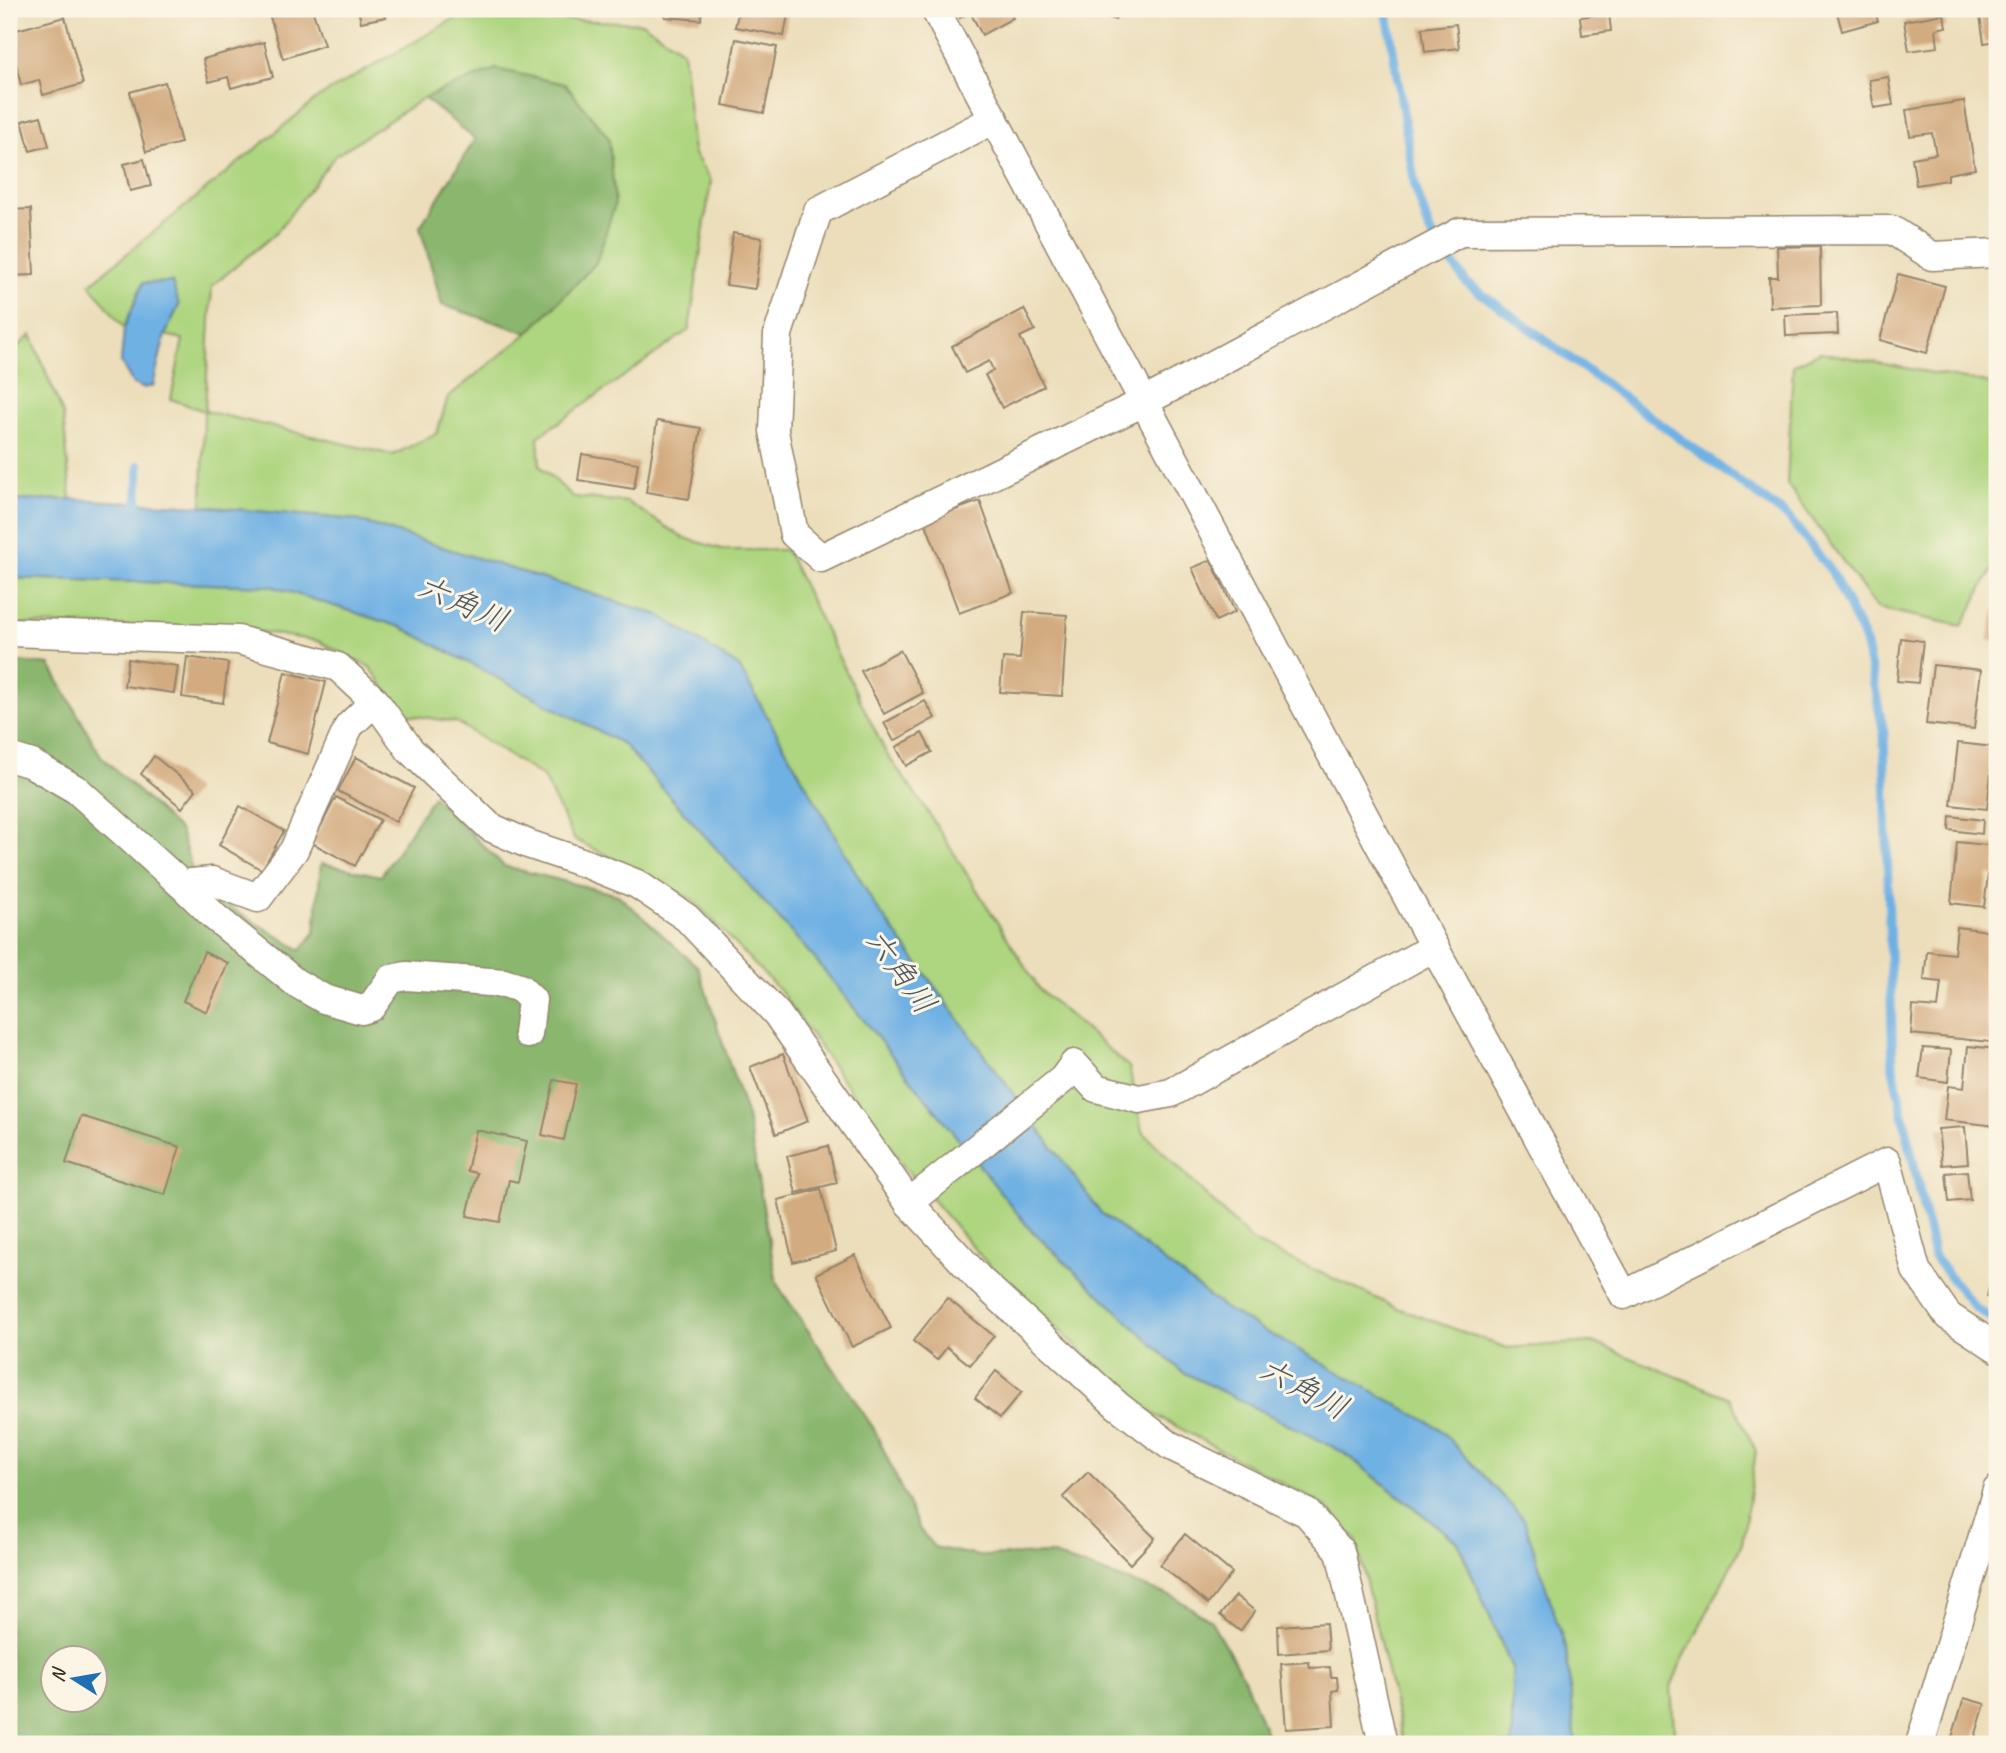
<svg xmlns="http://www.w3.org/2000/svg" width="2006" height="1753" font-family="Caveat,'Klee One',sans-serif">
  <rect width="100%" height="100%" fill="#fcf5e5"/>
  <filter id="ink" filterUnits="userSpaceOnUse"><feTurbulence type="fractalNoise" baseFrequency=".0143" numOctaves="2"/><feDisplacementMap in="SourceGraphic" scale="14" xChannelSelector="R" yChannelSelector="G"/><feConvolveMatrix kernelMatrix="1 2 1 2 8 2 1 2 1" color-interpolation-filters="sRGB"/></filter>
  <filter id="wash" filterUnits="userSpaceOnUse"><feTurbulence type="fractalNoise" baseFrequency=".00686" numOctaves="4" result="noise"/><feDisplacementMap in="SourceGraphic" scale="28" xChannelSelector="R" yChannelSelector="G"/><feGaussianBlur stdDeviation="1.57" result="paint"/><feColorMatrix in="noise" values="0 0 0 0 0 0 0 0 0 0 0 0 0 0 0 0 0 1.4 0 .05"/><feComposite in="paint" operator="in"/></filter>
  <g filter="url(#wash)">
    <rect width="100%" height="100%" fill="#ecdebb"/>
    <g fill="#aed57f" stroke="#74804e" stroke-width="2" fill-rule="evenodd">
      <path d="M461,15L643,23L683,51L693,152L711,181L689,330L538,437L540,466L573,497L627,502L684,538L725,550H786L886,753L924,806L1040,990L1129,1067L1142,1131L1253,1242L1400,1309L1507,1348L1592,1342L1730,1398L1756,1451L1742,1544L1680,1665L1671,1687L1675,1744H1576L1566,1649L1439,1428L1227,1310L1101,1213L874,904L739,667L659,615L356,520L202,506L204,411L171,399L183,339L165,335L179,305L143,283L124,328L90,284L319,97ZM496,69L596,263L528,333L448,397L437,433L393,455L205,411L212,286L276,233L335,156L424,98Z"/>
      <path d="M31,335L63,414L71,499L9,501V354Z"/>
      <path d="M1820,352L1997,385V560L1962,626L1877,608L1787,484L1793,365Z"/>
      <path d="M9,578L271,586L401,627L623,744L815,959L1030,1229L1181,1371L1343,1452L1458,1543L1512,1668V1744H1404L1356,1540L1325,1506L1144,1409L985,1261L904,1167L781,992L692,899L574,839L543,777L456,722L403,714L370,667L318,641L237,628L9,624Z"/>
    </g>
    <g fill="#8ab66e" stroke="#627046" stroke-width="2" fill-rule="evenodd">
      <path d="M496,69L565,84L609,138L615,204L596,263L528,333L442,305L420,227L475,139L424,98Z"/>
      <path d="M9,661L50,665L101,756L180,831L198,888L301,950L315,932L321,863L381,876L433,796L504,866L618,895L698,967L747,1117L777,1284L874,1429L920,1530L934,1547L978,1556L1050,1554L1174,1597L1211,1621L1244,1678L1270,1744H9ZM52,1658H94V1700H52Z"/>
    </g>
    <g fill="#70b1e4" stroke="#566e81" stroke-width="2">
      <path d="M172,282L179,305L165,335L153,386L143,388L133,384L121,362L124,328L143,283Z"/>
      <path d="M72,499L202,506L356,520L659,615L739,667L874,904L1101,1213L1227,1310L1439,1428L1524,1519L1566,1649L1576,1744H1512V1668L1458,1542L1343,1452L1181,1371L1030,1229L815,959L623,744L401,627L271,586L9,578V501Z"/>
    </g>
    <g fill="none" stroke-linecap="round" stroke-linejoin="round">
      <g stroke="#70b1e4" stroke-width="9">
        <path d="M1382,9L1388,19L1415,186L1430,232L1467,283L1788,517L1832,572L1865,641L1884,733L1893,1068L1934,1257L1975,1308L1997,1322"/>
        <path d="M137,512L139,465"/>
      </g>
    </g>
    <g id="blocks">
      <g fill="#d3ab80">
        <path d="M285,9H312L324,45L283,59L269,14Z"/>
        <path d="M358,9H384L386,17L361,22Z"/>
        <path d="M666,9H702L701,20L665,17Z"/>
        <path d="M739,9H789L784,36L735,27Z"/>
        <path d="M955,9H1007L1013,18L982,35L970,12L960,18Z"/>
        <path d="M1086,9H1119L1115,20Z"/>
        <path d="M1836,9H1874L1878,21L1842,31Z"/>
        <path d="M1979,9H1997V41L1984,43Z"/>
        <path d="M1609,13L1611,31L1582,35L1580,17Z"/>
        <path d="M1944,14L1946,27L1936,29L1938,47L1909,51L1904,21Z"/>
        <path d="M65,17L83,84L43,95L39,80L21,85L9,32Z"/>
        <path d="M1456,24L1459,48L1425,52L1422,28Z"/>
        <path d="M736,39L777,47L764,113L723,105Z"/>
        <path d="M264,42L273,77L231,88L228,77L209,82L203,59Z"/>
        <path d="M1888,77L1893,105L1874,108L1869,80Z"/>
        <path d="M165,82L181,143L146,152L130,92Z"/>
        <path d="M1964,101L1975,169L1948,174V180L1916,185L1912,158L1936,154L1932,133L1910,136L1906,110Z"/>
        <path d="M41,116L49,146L30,151L22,121Z"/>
        <path d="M144,159L151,186L130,191L124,164Z"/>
        <path d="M31,209L34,275L9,276V210Z"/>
        <path d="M733,233L762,238L755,289L726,285Z"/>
        <path d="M1820,246L1821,305L1770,307L1769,277H1778L1777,247Z"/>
        <path d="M1898,274L1945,286L1927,353L1880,340Z"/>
        <path d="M1024,309L1035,330L1020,337L1044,386L1002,408L985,375L993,370L989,361L965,373L952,346Z"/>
        <path d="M1837,313L1838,334L1786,336L1785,315Z"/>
        <path d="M657,421L701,428L689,499L646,492Z"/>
        <path d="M582,454L638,463L634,489L578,480Z"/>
        <path d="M980,501L1013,593L959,613L925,521Z"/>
        <path d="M1211,560L1235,612L1216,621L1192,568Z"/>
        <path d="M1995,610H1997V642L1988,640Z"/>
        <path d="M1024,612L1067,615L1062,696L1000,692L1003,658L1020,659Z"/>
        <path d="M1901,638L1923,641L1918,683L1897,681Z"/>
        <path d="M900,650L923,693L884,714L861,671Z"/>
        <path d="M187,657L228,663L223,703L182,697Z"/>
        <path d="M128,659L178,666L174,693L124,686Z"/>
        <path d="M1933,665L1981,670L1974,729L1926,724Z"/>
        <path d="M285,672L326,682L308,754L267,743Z"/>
        <path d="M925,701L935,718L894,741L884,723Z"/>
        <path d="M922,733L932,752L906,766L896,747Z"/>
        <path d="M1958,743L1994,747L1987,809L1951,805Z"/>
        <path d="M154,756L196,790L182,808L141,774Z"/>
        <path d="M356,757L414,788L396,822L338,791Z"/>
        <path d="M336,797L380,820L355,866L312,843Z"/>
        <path d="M240,806L284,831L262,870L219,845Z"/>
        <path d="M1950,816L1983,820L1982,834L1949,830Z"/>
        <path d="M1957,842L1997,846L1996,876L1988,875L1984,907L1951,903Z"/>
        <path d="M1957,927L1997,932V974L1990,1042L1911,1034L1913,1006L1938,1008L1941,982L1924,980L1927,951L1954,954Z"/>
        <path d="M204,952L228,963L207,1012L183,1001Z"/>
        <path d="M1968,1046L1997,1049V1126L1944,1120L1948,1086L1964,1088Z"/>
        <path d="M1923,1048L1951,1050L1948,1082L1919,1078Z"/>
        <path d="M783,1054L808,1121L776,1134L750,1067Z"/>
        <path d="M554,1080L576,1084L564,1140L542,1135Z"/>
        <path d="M81,1116L180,1147L165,1195L66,1163Z"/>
        <path d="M1965,1127L1968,1163L1942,1165L1938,1129Z"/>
        <path d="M476,1130L527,1141L518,1182L509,1180L500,1222L467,1216L477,1173L467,1171Z"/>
        <path d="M828,1146L837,1183L796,1193L787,1156Z"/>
        <path d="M1967,1171L1970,1200L1949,1202L1946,1173Z"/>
        <path d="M821,1189L836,1251L793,1262L778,1200Z"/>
        <path d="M1996,1254H1997V1299L1987,1297Z"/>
        <path d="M855,1255L891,1328L852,1347L816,1274Z"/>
        <path d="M947,1298L994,1336L970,1365L947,1347L937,1360L913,1341Z"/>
        <path d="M996,1371L1022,1392L1000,1418L975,1398Z"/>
        <path d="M1088,1472L1155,1538L1130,1564L1063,1497Z"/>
        <path d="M1185,1534L1232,1573L1208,1604L1160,1565Z"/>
        <path d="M1236,1596L1255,1611L1240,1631L1220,1615Z"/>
        <path d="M1326,1623L1328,1650L1279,1654L1278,1626Z"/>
        <path d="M1309,1662L1310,1668L1330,1667L1331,1677H1337L1338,1690L1332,1691L1334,1726L1286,1729L1281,1664Z"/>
        <path d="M1964,1698L1985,1704L1973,1744H1950Z"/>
      </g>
    </g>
  </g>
  <g filter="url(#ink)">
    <use href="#blocks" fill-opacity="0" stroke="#94846c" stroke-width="2"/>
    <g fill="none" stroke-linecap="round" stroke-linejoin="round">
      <defs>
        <g id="minor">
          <path d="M935,9L1434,947L1624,1295L1887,1162L1916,1270L1948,1316L1997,1348"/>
          <path d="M994,119L818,211L778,334L774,431L794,534L821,558L1144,402L1460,232L1892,230L1932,256L1997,253"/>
          <path d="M9,632L238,640L338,667L375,701L410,750L490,827L528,844L587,864L637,884L687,918L777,1014L909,1203L980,1280L1118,1406L1169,1445L1307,1513L1340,1551L1383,1744"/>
          <path d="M9,757L32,764L77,790L181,884L216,918L296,983L324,999L362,1010L371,1007L391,979L406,976L504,983L520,988L532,1000L528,1034"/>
          <path d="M181,884L212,881L258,898L294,850L349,726L375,701"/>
          <path d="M909,1203L1063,1079L1074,1064L1096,1088L1139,1099L1171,1093L1434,947"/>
          <path d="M1920,1744L1997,1490"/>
        </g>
      </defs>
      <use href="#minor" stroke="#94846c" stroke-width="31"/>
      <use href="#minor" stroke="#fff" stroke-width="28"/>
    </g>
  </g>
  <g text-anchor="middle" stroke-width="6" stroke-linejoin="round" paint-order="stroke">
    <g font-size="32" font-style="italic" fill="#4e5963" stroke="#fcf5e5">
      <text transform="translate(463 603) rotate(24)" y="11">六角川</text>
      <text transform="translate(901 971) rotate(54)" y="11">六角川</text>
      <text transform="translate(1304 1388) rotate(28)" y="11">六角川</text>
    </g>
  </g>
  <rect width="2006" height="1753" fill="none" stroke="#fcf5e5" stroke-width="35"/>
  <g transform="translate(74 1679) rotate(281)"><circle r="33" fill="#fcf5e5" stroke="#afa495" stroke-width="2"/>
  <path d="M0-5L12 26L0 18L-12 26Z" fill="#1f6fb2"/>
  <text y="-10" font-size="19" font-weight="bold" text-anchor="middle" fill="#3b2a1e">N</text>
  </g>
</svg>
